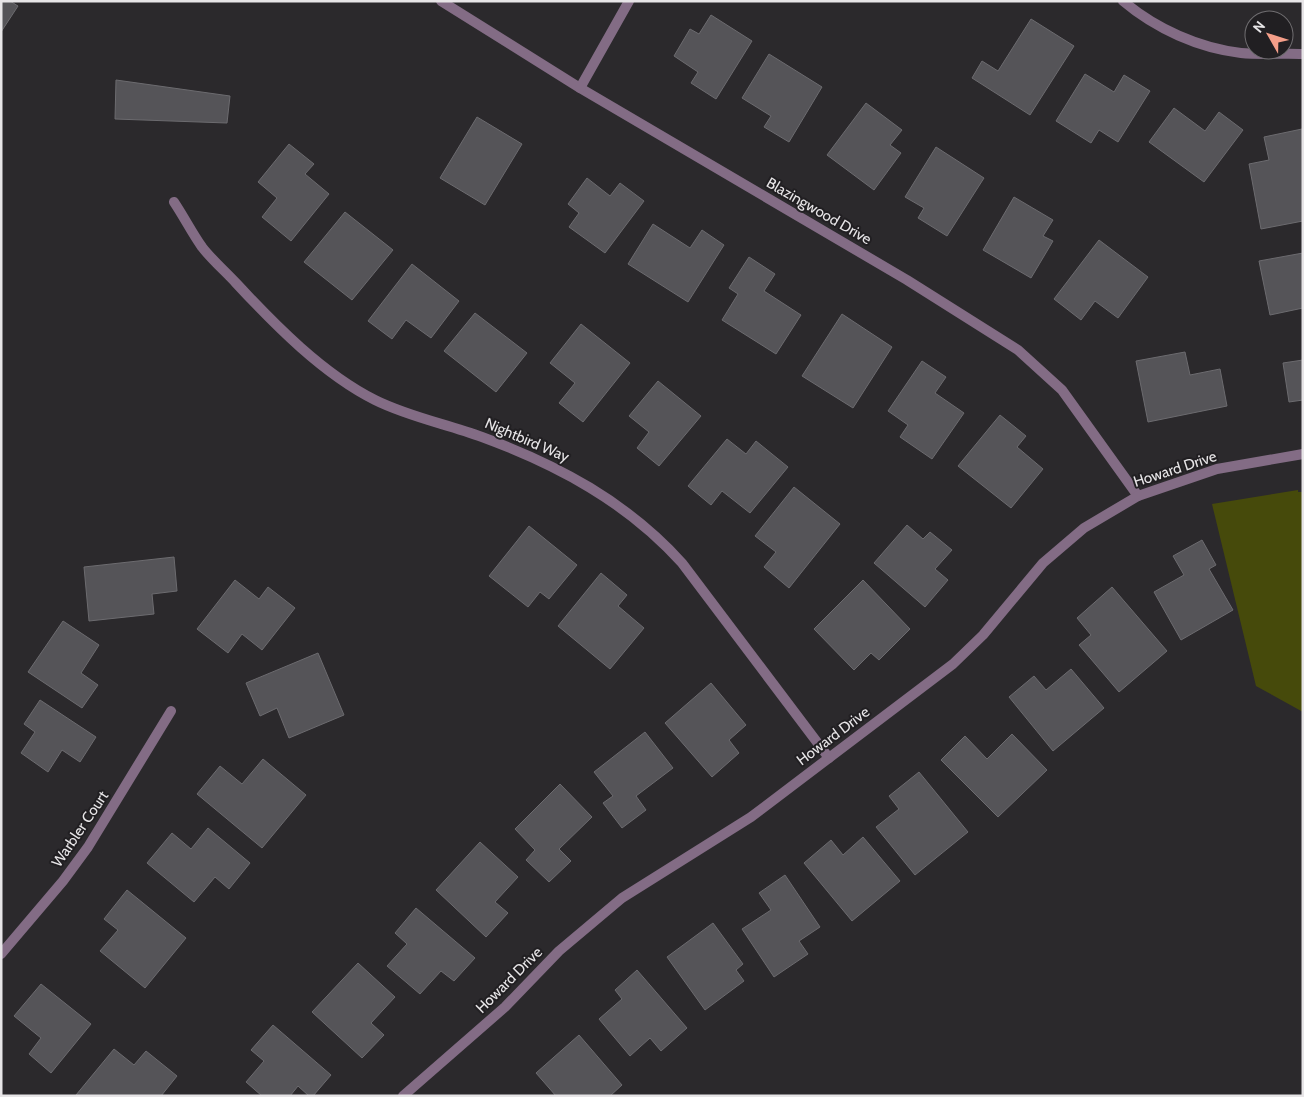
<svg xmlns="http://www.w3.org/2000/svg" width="1304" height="1097" font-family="Cabin,sans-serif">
  <rect width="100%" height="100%" fill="#2b292c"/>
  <path fill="#464a0b" d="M1298,490V492H1303V712L1256,686L1212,504Z"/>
  <g fill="#555458" stroke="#6c6b6f">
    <path d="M1,1H10L18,6L1,32Z"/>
    <path d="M711,15L752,41L716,99L691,83L698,72L674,56L690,29L699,34Z"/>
    <path d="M1031,19L1074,46L1030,115L972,78L982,61L998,71Z"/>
    <path d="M769,54L822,87L789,142L764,127L771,116L742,98Z"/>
    <path d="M1085,74L1114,92L1124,75L1150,91L1118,142L1099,130L1091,143L1056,121Z"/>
    <path d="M116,80L230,96L227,123L115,119Z"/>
    <path d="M866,103L902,130L890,145L901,153L874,190L827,155Z"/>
    <path d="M1174,108L1205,131L1219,112L1243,130L1204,182L1149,142Z"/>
    <path d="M477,117L522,144L485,205L440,178Z"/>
    <path d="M1302,129L1303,221L1261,229L1249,164L1269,160L1264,137Z"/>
    <path d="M289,144L314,164L305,174L329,194L291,241L262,217L277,198L258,182Z"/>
    <path d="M936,147L984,178L947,236L918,218L924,208L905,197Z"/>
    <path d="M587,178L610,196L620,183L644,201L605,253L569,227L579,213L568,204Z"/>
    <path d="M1014,197L1053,220L1043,236L1053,241L1031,278L983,250Z"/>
    <path d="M345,212L393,250L352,300L304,262Z"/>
    <path d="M653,224L690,248L702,230L724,245L688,302L628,264Z"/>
    <path d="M1099,240L1148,277L1118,318L1095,301L1081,320L1054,299Z"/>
    <path d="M1303,253V308L1270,315L1259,261Z"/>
    <path d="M749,257L775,274L764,291L801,315L776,354L722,320L738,294L729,288Z"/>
    <path d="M412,264L459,301L431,338L406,320L392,339L368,321Z"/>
    <path d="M475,313L527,353L496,392L444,351Z"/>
    <path d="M842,314L892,347L853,408L802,376Z"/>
    <path d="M581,324L630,363L583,422L559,403L575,383L550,363Z"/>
    <path d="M1185,352L1190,375L1220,369L1227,406L1148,422L1136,361Z"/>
    <path d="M1303,360V400L1289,402L1283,363Z"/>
    <path d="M922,361L946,377L935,393L964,413L932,459L900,437L908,425L888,411Z"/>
    <path d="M658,381L701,416L659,466L637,448L649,432L629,416Z"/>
    <path d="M1000,415L1026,436L1017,447L1043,469L1011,508L958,466Z"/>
    <path d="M727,439L746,454L756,441L788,467L750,513L722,491L711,505L688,486Z"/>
    <path d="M794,487L840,524L789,588L764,567L776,552L755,536Z"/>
    <path d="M907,525L923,539L930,532L952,550L935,569L948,580L925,607L874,563Z"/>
    <path d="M529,526L577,565L549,599L540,592L528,607L489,576Z"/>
    <path d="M1202,540L1216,565L1209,569L1233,610L1181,640L1154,592L1184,575L1173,556Z"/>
    <path d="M174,557L177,591L152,594L154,614L89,621L84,567Z"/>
    <path d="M601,573L627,595L618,606L644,628L610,669L558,626Z"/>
    <path d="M235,580L259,599L268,587L295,608L262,650L242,634L228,653L197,629Z"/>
    <path d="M863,580L910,629L879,660L871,653L854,670L814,629Z"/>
    <path d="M1112,587L1167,651L1119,692L1079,645L1091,635L1077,618Z"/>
    <path d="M63,621L99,645L81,673L98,685L82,708L28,672Z"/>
    <path d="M318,653L344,715L289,738L277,708L260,716L246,683Z"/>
    <path d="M1071,669L1104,708L1053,751L1009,697L1034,676L1046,690Z"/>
    <path d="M711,683L746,725L729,740L739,753L712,777L665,723Z"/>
    <path d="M40,700L96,737L80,762L62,750L48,772L21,753L35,732L24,724Z"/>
    <path d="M645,732L673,768L636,796L646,810L622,828L603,803L613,796L594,772Z"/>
    <path d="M1012,734L1047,770L998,817L941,760L965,736L987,759Z"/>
    <path d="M263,759L306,795L262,848L197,794L220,766L242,784Z"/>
    <path d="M919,772L968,832L915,875L876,827L899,809L889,796Z"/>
    <path d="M560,784L592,817L559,849L571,861L549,882L526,860L535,850L515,829Z"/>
    <path d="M208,828L250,863L229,889L215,877L194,902L147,863L172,833L191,849Z"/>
    <path d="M863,837L900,881L852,921L804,863L831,840L843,855Z"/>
    <path d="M480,842L518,877L495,902L508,913L486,937L436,890Z"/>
    <path d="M785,875L820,927L799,941L808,954L774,977L742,929L771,910L759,893Z"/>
    <path d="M127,890L186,938L145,988L100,951L118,930L104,919Z"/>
    <path d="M416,908L475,958L454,981L441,971L420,994L387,966L407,944L395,933Z"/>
    <path d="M713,923L743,964L736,970L744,981L705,1010L667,957Z"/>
    <path d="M358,963L395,997L371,1023L384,1035L362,1058L312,1012Z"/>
    <path d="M637,970L687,1028L661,1051L650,1038L630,1056L599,1019L622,999L615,990Z"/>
    <path d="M41,984L91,1024L51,1073L29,1054L41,1038L14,1016Z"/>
    <path d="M273,1025L331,1075L313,1096H309L298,1086L290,1096H262L246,1082L264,1061L251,1050Z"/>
    <path d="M579,1035L622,1085L610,1096H556L536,1073Z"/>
    <path d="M114,1049L134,1065L146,1051L177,1076L161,1096H77L76,1095Z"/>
  </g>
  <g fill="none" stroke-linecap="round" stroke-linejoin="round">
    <g stroke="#836c85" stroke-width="10">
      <path d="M441,1L580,88L907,280L1018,350L1062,390L1138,496"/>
      <path d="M1123,1C1156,29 1199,48 1241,53C1261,55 1283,53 1303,54"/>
      <path d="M580,88L629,1"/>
      <path d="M174,202C184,217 192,233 202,247C212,260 225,271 236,283C275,325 323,374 375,400C409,417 447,424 482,437C558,465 627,502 682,563L829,758"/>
      <path d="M1,954L63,881L88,847L171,711"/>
      <path d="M403,1096L505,1007L559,951L622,898L751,817L953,664L983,635L1043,563L1084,528L1138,496L1217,469L1303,454"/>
    </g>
  </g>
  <g text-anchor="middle" stroke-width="4" stroke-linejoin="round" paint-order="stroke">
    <g font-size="15" fill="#e7e5e7" stroke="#211f22">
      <text transform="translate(819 211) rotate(30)" y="5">Blazingwood Drive</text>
      <text transform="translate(527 440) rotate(23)" y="5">Nightbird Way</text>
      <text transform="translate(1175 469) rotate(-18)" y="5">Howard Drive</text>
      <text transform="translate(833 736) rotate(-37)" y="5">Howard Drive</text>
      <text transform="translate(80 829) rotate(-56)" y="5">Warbler Court</text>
      <text transform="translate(509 980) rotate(-45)" y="5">Howard Drive</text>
    </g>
  </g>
  <rect width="1304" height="1097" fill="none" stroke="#e7e5e7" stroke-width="5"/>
  <g transform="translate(1269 35) rotate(309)"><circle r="24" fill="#211f22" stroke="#706e71"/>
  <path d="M0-4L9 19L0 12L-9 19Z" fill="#f49e89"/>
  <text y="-8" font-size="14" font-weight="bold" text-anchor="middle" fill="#e7e5e7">N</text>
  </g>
</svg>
